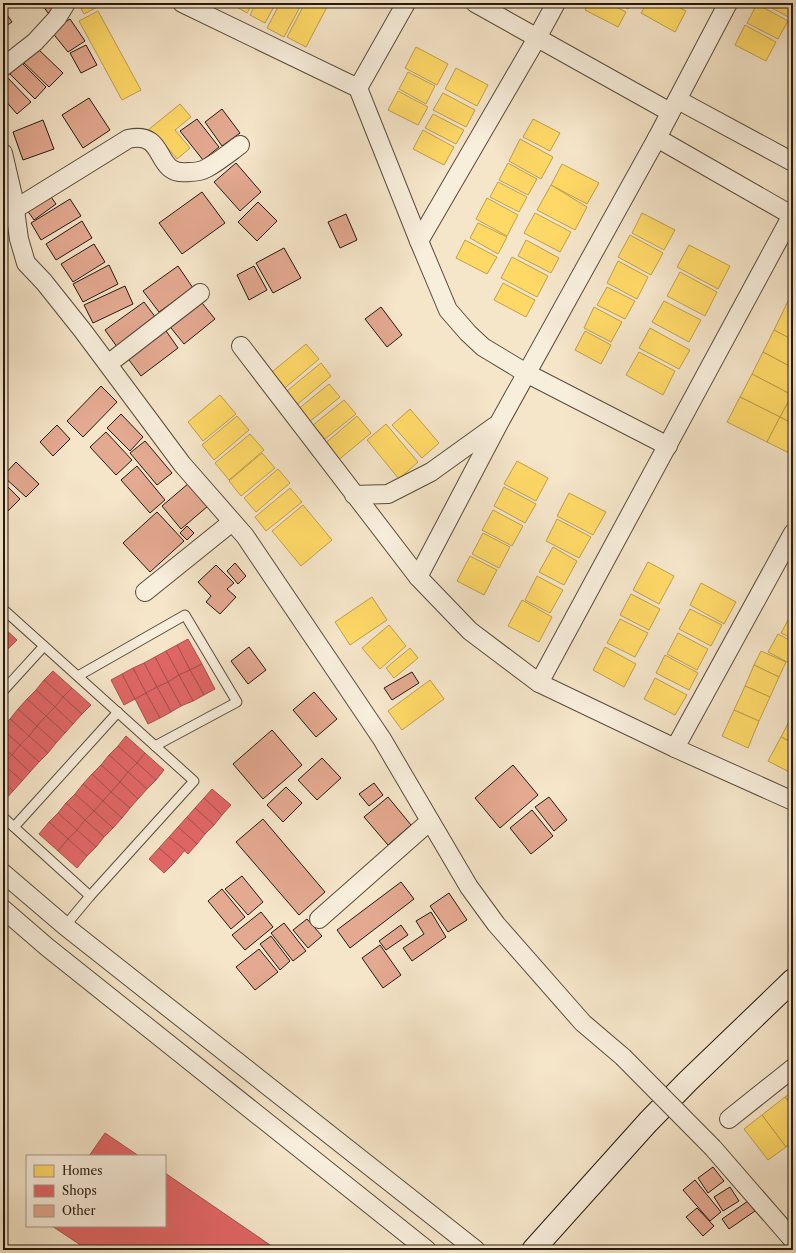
<svg xmlns="http://www.w3.org/2000/svg" width="796" height="1253" font-family="'Libre Caslon Text',serif">
  <rect width="100%" height="100%" fill="#f5e5c9"/>
  <filter id="stains"><feTurbulence type="fractalNoise" baseFrequency=".005" numOctaves="4"/><feColorMatrix values="0 0 0 0 .2 0 0 0 0 .09 0 0 0 0 .02 0 0 0 .5 -.17"/></filter>
  <radialGradient id="worn" r=".72"><stop offset=".6" stop-color="#630" stop-opacity="0"/><stop offset="1" stop-color="#630" stop-opacity=".3"/></radialGradient>
  <g fill="#ffd966" stroke="#be9f4c">
    <path d="M78,3H100L101,5L84,14Z"/>
    <path d="M230,3H253L247,13Z"/>
    <path d="M256,3H276L265,23L250,15Z"/>
    <path d="M280,3H302L284,37L267,28Z"/>
    <path d="M305,3H320L327,7L306,47L287,37Z"/>
    <path d="M589,3H609L626,12L618,27L585,10Z"/>
    <path d="M617,3H632L628,9Z"/>
    <path d="M647,3H671L686,11L675,32L641,13Z"/>
    <path d="M679,3H689L687,7Z"/>
    <path d="M763,3H793V17L792,19Z"/>
    <path d="M757,4L788,21L778,39L747,23Z"/>
    <path d="M98,11L141,90L122,100L79,21Z"/>
    <path d="M745,25L776,42L766,61L735,45Z"/>
    <path d="M416,47L448,64L437,85L405,68Z"/>
    <path d="M793,64V74L789,71Z"/>
    <path d="M456,68L488,85L477,106L445,89Z"/>
    <path d="M408,72L435,86L426,104L399,89Z"/>
    <path d="M398,91L428,107L418,125L388,110Z"/>
    <path d="M443,93L475,110L466,127L433,110Z"/>
    <path d="M180,104L191,117L175,130L190,148L177,159L162,141L159,143L148,130Z"/>
    <path d="M433,114L464,130L456,144L425,128Z"/>
    <path d="M533,119L560,133L550,151L523,137Z"/>
    <path d="M423,130L454,147L444,165L413,149Z"/>
    <path d="M520,139L553,157L541,179L509,161Z"/>
    <path d="M508,163L537,179L528,195L499,180Z"/>
    <path d="M562,164L599,183L587,204L551,185Z"/>
    <path d="M498,182L527,197L519,212L490,197Z"/>
    <path d="M551,185L587,207L575,230L537,210Z"/>
    <path d="M487,198L518,215L507,236L476,219Z"/>
    <path d="M535,213L571,232L560,252L524,233Z"/>
    <path d="M642,213L675,230L664,250L632,233Z"/>
    <path d="M478,223L507,237L498,254L470,238Z"/>
    <path d="M630,235L663,253L651,275L618,257Z"/>
    <path d="M465,240L497,257L487,274L456,258Z"/>
    <path d="M526,240L559,258L551,273L518,256Z"/>
    <path d="M689,245L730,266L718,289L677,267Z"/>
    <path d="M512,257L548,276L537,297L501,278Z"/>
    <path d="M618,261L648,277L637,299L607,283Z"/>
    <path d="M680,272L717,292L705,316L667,296Z"/>
    <path d="M503,283L535,300L526,317L494,300Z"/>
    <path d="M607,287L635,301L625,319L597,305Z"/>
    <path d="M793,293V304L788,301Z"/>
    <path d="M664,301L701,320L689,342L652,322Z"/>
    <path d="M788,301L793,304V340L774,330Z"/>
    <path d="M594,307L622,322L611,342L584,328Z"/>
    <path d="M650,328L690,350L679,369L639,348Z"/>
    <path d="M774,330L793,340V368L763,352Z"/>
    <path d="M585,331L611,345L601,364L575,350Z"/>
    <path d="M306,344L319,359L280,392L267,376Z"/>
    <path d="M639,352L675,371L663,395L626,375Z"/>
    <path d="M763,352L793,368L792,395L752,374Z"/>
    <path d="M321,363L331,376L293,408L282,395Z"/>
    <path d="M752,374L792,395L780,417L740,397Z"/>
    <path d="M329,384L340,397L308,423L297,410Z"/>
    <path d="M220,395L236,414L203,441L188,422Z"/>
    <path d="M792,395H793V424L780,417Z"/>
    <path d="M740,397L780,417L767,442L727,422Z"/>
    <path d="M344,400L356,414L325,439L313,425Z"/>
    <path d="M410,409L439,443L422,458L392,425Z"/>
    <path d="M237,416L249,430L214,460L202,445Z"/>
    <path d="M357,416L371,433L336,462L322,446Z"/>
    <path d="M780,417L793,424V455L767,442Z"/>
    <path d="M386,424L418,462L399,479L367,440Z"/>
    <path d="M250,434L264,450L229,480L215,463Z"/>
    <path d="M262,453L275,468L241,496L229,481Z"/>
    <path d="M517,461L548,478L536,501L504,484Z"/>
    <path d="M278,469L290,483L256,512L244,498Z"/>
    <path d="M504,487L536,504L525,523L494,506Z"/>
    <path d="M290,488L302,502L266,531L255,517Z"/>
    <path d="M569,493L606,512L593,535L557,516Z"/>
    <path d="M303,505L332,540L301,566L272,531Z"/>
    <path d="M493,510L523,526L512,546L482,530Z"/>
    <path d="M557,519L591,537L579,558L546,541Z"/>
    <path d="M483,533L510,547L499,568L472,554Z"/>
    <path d="M553,547L577,561L564,585L539,572Z"/>
    <path d="M470,556L497,570L484,595L457,581Z"/>
    <path d="M648,562L674,576L659,604L633,590Z"/>
    <path d="M537,576L563,590L550,613L525,600Z"/>
    <path d="M701,583L736,602L724,624L690,605Z"/>
    <path d="M631,594L660,609L649,630L620,615Z"/>
    <path d="M372,597L387,620L350,645L335,622Z"/>
    <path d="M522,600L552,617L539,642L508,626Z"/>
    <path d="M690,609L722,625L711,646L679,629Z"/>
    <path d="M793,611V639L781,633Z"/>
    <path d="M620,619L648,633L635,657L607,643Z"/>
    <path d="M389,625L406,646L380,669L362,648Z"/>
    <path d="M678,633L708,649L697,670L667,654Z"/>
    <path d="M778,634L793,642V665L768,652Z"/>
    <path d="M605,647L636,664L624,687L593,670Z"/>
    <path d="M410,648L418,658L394,678L386,668Z"/>
    <path d="M761,651L786,662L779,677L754,665Z"/>
    <path d="M665,655L698,673L689,690L656,673Z"/>
    <path d="M754,665L779,677L770,697L745,686Z"/>
    <path d="M655,678L687,695L675,715L644,699Z"/>
    <path d="M430,680L444,699L402,730L388,711Z"/>
    <path d="M745,686L770,697L759,721L734,710Z"/>
    <path d="M734,710L759,721L748,748L722,736Z"/>
    <path d="M793,714V743L781,737Z"/>
    <path d="M781,737L793,743V774L768,761Z"/>
    <path d="M793,1092V1107L785,1097Z"/>
    <path d="M785,1097L793,1107V1141L786,1147L762,1115Z"/>
    <path d="M762,1115L786,1147L768,1160L744,1129Z"/>
  </g>
  <g fill="#e06666" stroke="#a84f4c">
    <path d="M3,627L17,640L8,649L3,645Z"/>
    <path d="M188,639L202,664L190,670L177,645Z"/>
    <path d="M3,645L8,649L3,655Z"/>
    <path d="M177,645L190,670L179,675L166,651Z"/>
    <path d="M166,651L179,675L168,682L155,657Z"/>
    <path d="M155,657L168,682L157,687L144,663Z"/>
    <path d="M144,663L157,687L146,693L133,668Z"/>
    <path d="M202,664L215,689L204,695L190,670Z"/>
    <path d="M133,668L146,693L135,699L122,674Z"/>
    <path d="M190,670L204,695L193,701L179,675Z"/>
    <path d="M53,671L72,688L63,697L44,680Z"/>
    <path d="M122,674L135,699L124,705L111,680Z"/>
    <path d="M179,675L193,701L181,706L168,682Z"/>
    <path d="M44,680L63,697L55,707L36,690Z"/>
    <path d="M168,682L181,706L171,712L157,687Z"/>
    <path d="M157,687L171,712L160,718L146,693Z"/>
    <path d="M72,688L91,705L82,714L63,697Z"/>
    <path d="M36,690L55,707L46,716L27,699Z"/>
    <path d="M146,693L160,718L148,724L135,699Z"/>
    <path d="M63,697L82,714L73,724L55,707Z"/>
    <path d="M27,699L46,716L37,726L18,709Z"/>
    <path d="M55,707L73,724L65,733L46,716Z"/>
    <path d="M18,709L37,726L29,736L10,719Z"/>
    <path d="M46,716L65,733L56,743L37,726Z"/>
    <path d="M10,719L29,736L20,745L3,730V726Z"/>
    <path d="M37,726L56,743L48,753L29,736Z"/>
    <path d="M3,730L20,745L12,755L3,747Z"/>
    <path d="M29,736L48,753L39,762L20,745Z"/>
    <path d="M126,736L145,753L137,763L118,746Z"/>
    <path d="M20,745L39,762L30,772L12,755Z"/>
    <path d="M118,746L137,763L128,772L109,755Z"/>
    <path d="M3,747L12,755L3,764Z"/>
    <path d="M145,753L164,770L156,780L137,763Z"/>
    <path d="M12,755L30,772L22,781L3,764Z"/>
    <path d="M109,755L128,772L120,782L101,765Z"/>
    <path d="M137,763L156,780L147,789L128,772Z"/>
    <path d="M3,764L22,781L13,791L3,782Z"/>
    <path d="M101,765L120,782L111,792L92,774Z"/>
    <path d="M128,772L147,789L138,799L120,782Z"/>
    <path d="M92,774L111,792L103,801L83,784Z"/>
    <path d="M3,782L13,791L3,802Z"/>
    <path d="M120,782L138,799L130,808L111,792Z"/>
    <path d="M83,784L103,801L94,811L75,794Z"/>
    <path d="M212,789L231,805L222,815L204,798Z"/>
    <path d="M111,792L130,808L122,818L103,801Z"/>
    <path d="M75,794L94,811L85,820L66,803Z"/>
    <path d="M204,798L222,815L214,825L195,808Z"/>
    <path d="M103,801L122,818L113,828L94,811Z"/>
    <path d="M66,803L85,820L77,830L58,813Z"/>
    <path d="M195,808L214,825L205,834L187,817Z"/>
    <path d="M94,811L113,828L104,837L85,820Z"/>
    <path d="M58,813L77,830L68,839L49,822Z"/>
    <path d="M187,817L205,834L197,844L178,827Z"/>
    <path d="M85,820L104,837L96,847L77,830Z"/>
    <path d="M49,822L68,839L58,851L39,834Z"/>
    <path d="M178,827L197,844L188,854L169,837Z"/>
    <path d="M77,830L96,847L87,856L68,839Z"/>
    <path d="M169,837L185,850L175,862L159,848Z"/>
    <path d="M68,839L87,856L77,868L58,851Z"/>
    <path d="M159,848L175,862L164,873L149,859Z"/>
    <path d="M105,1133L139,1156H89Z"/>
    <path d="M165,1173L273,1247L271,1250H88L52,1226H165Z"/>
  </g>
  <g fill="#e4a991" stroke="#25190e">
    <path d="M41,3H63V4L48,13Z"/>
    <path d="M3,9L12,22L3,28Z"/>
    <path d="M70,19L85,41L68,52L51,31Z"/>
    <path d="M86,45L97,65L81,73L70,53Z"/>
    <path d="M37,48L63,73L49,87L23,62Z"/>
    <path d="M21,62L46,87L35,99L10,74Z"/>
    <path d="M6,76L31,102L17,114L3,98V78Z"/>
    <path d="M89,98L110,130L83,148L62,115Z"/>
    <path d="M222,109L240,133L222,146L205,122Z"/>
    <path d="M197,119L219,147L203,160L180,131Z"/>
    <path d="M43,120L54,149L23,160L13,132Z"/>
    <path d="M236,163L261,192L240,211L214,182Z"/>
    <path d="M202,192L225,223L182,254L159,223Z"/>
    <path d="M49,194L56,204L34,220L27,210Z"/>
    <path d="M70,199L81,216L41,240L31,223Z"/>
    <path d="M258,202L277,221L257,241L238,222Z"/>
    <path d="M346,214L357,240L340,248L328,222Z"/>
    <path d="M82,221L92,238L56,260L46,244Z"/>
    <path d="M94,244L105,262L73,282L61,264Z"/>
    <path d="M284,248L301,278L273,293L256,263Z"/>
    <path d="M109,265L118,284L83,302L73,284Z"/>
    <path d="M178,266L193,288L159,312L143,291Z"/>
    <path d="M254,266L267,290L249,300L237,275Z"/>
    <path d="M125,286L133,304L93,323L84,305Z"/>
    <path d="M198,298L215,319L184,344L167,323Z"/>
    <path d="M144,302L159,322L120,351L105,330Z"/>
    <path d="M381,307L402,335L387,347L365,319Z"/>
    <path d="M164,328L178,348L141,376L126,356Z"/>
    <path d="M101,386L117,402L83,437L67,421Z"/>
    <path d="M121,414L143,437L130,451L107,428Z"/>
    <path d="M57,425L70,439L53,456L40,442Z"/>
    <path d="M106,432L132,460L116,475L90,447Z"/>
    <path d="M145,441L172,473L157,485L130,453Z"/>
    <path d="M16,462L39,484L26,497L3,476Z"/>
    <path d="M137,466L165,500L150,513L121,480Z"/>
    <path d="M3,482L20,499L4,515L3,514Z"/>
    <path d="M189,483L208,506L181,529L162,506Z"/>
    <path d="M157,512L184,541L150,572L123,543Z"/>
    <path d="M187,526L194,533L187,540L180,533Z"/>
    <path d="M235,563L246,576L238,584L227,571Z"/>
    <path d="M216,565L234,583L227,589L236,597L220,614L206,602L211,596L198,582Z"/>
    <path d="M249,647L266,670L248,684L231,661Z"/>
    <path d="M412,672L419,683L392,700L384,688Z"/>
    <path d="M314,692L337,719L316,737L293,710Z"/>
    <path d="M272,730L302,765L263,799L233,764Z"/>
    <path d="M322,758L341,778L317,800L298,780Z"/>
    <path d="M513,765L538,795L500,828L475,798Z"/>
    <path d="M374,783L383,795L369,806L359,794Z"/>
    <path d="M286,787L302,803L283,822L267,805Z"/>
    <path d="M388,797L411,825L388,845L364,817Z"/>
    <path d="M549,797L567,820L554,831L535,807Z"/>
    <path d="M532,810L553,836L531,854L510,828Z"/>
    <path d="M263,819L325,892L299,915L236,842Z"/>
    <path d="M242,876L263,902L248,915L225,889Z"/>
    <path d="M401,882L414,899L350,948L337,930Z"/>
    <path d="M222,889L245,917L231,929L208,901Z"/>
    <path d="M449,893L467,920L448,932L430,906Z"/>
    <path d="M261,912L273,927L245,950L232,935Z"/>
    <path d="M431,912L446,937L412,961L403,948L424,934L416,921Z"/>
    <path d="M307,919L322,936L308,948L293,930Z"/>
    <path d="M284,923L306,951L293,961L271,933Z"/>
    <path d="M401,925L408,935L386,950L379,941Z"/>
    <path d="M271,936L290,961L280,970L260,944Z"/>
    <path d="M380,945L401,975L383,988L362,958Z"/>
    <path d="M259,949L278,972L255,990L236,967Z"/>
    <path d="M713,1167L724,1181L708,1193L698,1178Z"/>
    <path d="M695,1180L721,1212L710,1221L683,1190Z"/>
    <path d="M730,1187L739,1201L723,1211L714,1197Z"/>
    <path d="M793,1195V1203L789,1198Z"/>
    <path d="M748,1201L755,1211L729,1229L722,1219Z"/>
    <path d="M697,1208L714,1226L703,1236L686,1217Z"/>
  </g>
  <g fill="none" stroke-linecap="round" stroke-linejoin="round">
    <defs>
      <g id="lane">
        <path d="M3,609L194,781L90,896L65,926"/>
        <path d="M78,676L185,615L237,702L155,746"/>
        <path d="M3,691L44,646"/>
        <path d="M3,817L90,896"/>
        <path d="M14,827L118,712"/>
      </g>
      <g id="street">
        <path d="M182,3L358,88L406,3"/>
        <path d="M475,3L670,112"/>
        <path d="M3,67L35,42L57,18L66,3"/>
        <path d="M358,88L419,241L448,310L468,333L483,347L526,373L668,446"/>
        <path d="M678,100L793,162"/>
        <path d="M657,138L793,216"/>
        <path d="M3,153L13,196L19,239L26,263L44,282L83,331L182,464L245,536L382,739L469,887L496,924L583,1023L623,1057"/>
        <path d="M15,209L128,139C169,130 152,177 189,172C195,172 202,171 207,168C218,162 229,153 240,145"/>
        <path d="M419,241L537,38L556,3"/>
        <path d="M241,346L418,577L470,631L539,683L675,748L793,801"/>
        <path d="M108,364L200,293"/>
        <path d="M354,495L388,494L431,472L495,426"/>
        <path d="M418,577L499,423L657,138L728,3"/>
        <path d="M145,592L232,522"/>
        <path d="M539,683L792,215"/>
        <path d="M675,748L793,533"/>
        <path d="M3,873L65,926L476,1250"/>
        <path d="M3,909L47,947L427,1250"/>
        <path d="M319,919L430,821"/>
        <path d="M729,1119L793,1068"/>
        <path d="M713,1148L793,1240"/>
      </g>
      <path id="secondary" d="M533,1250L648,1122L687,1082L793,980"/>
    </defs>
    <use href="#lane" stroke="#594c3d" stroke-width="11"/>
    <use href="#street" stroke="#594c3d" stroke-width="20"/>
    <use href="#secondary" stroke="#25190e" stroke-width="24"/>
    <use href="#lane" stroke="#f8eedc" stroke-width="9"/>
    <use href="#street" stroke="#f8eedc" stroke-width="18"/>
    <use href="#secondary" stroke="#f8eedc" stroke-width="22"/>
    <defs>
      <path id="street-bridge" d="M623,1057L713,1148"/>
    </defs>
    <use href="#street-bridge" stroke="#594c3d" stroke-width="20" stroke-linecap="butt"/>
    <use href="#street-bridge" stroke="#f8eedc" stroke-width="18"/>
  </g>
  <rect width="796" height="1253" fill="none" stroke="#f5e5c9" stroke-width="16"/>
  <rect x="4" y="4" width="788" height="1245" fill="none" stroke="#25190e" stroke-width="2"/>
  <rect x="8" y="8" width="780" height="1237" fill="none" stroke="#25190e"/>
  <rect x="26" y="1155" width="140" height="72" fill="#f8eedc" stroke="#a4998a"/>
  <rect x="34" y="1165" width="20" height="12" fill="#ffd966" stroke="#a4998a"/>
  <text x="62" y="1175" font-size="12" fill="#25190e">Homes</text>
  <rect x="34" y="1185" width="20" height="12" fill="#e06666" stroke="#a4998a"/>
  <text x="62" y="1195" font-size="12" fill="#25190e">Shops</text>
  <rect x="34" y="1205" width="20" height="12" fill="#e4a991" stroke="#a4998a"/>
  <text x="62" y="1215" font-size="12" fill="#25190e">Other</text>
  <rect width="100%" height="100%" filter="url(#stains)"/>
  <rect width="100%" height="100%" fill="url(#worn)"/>
</svg>
